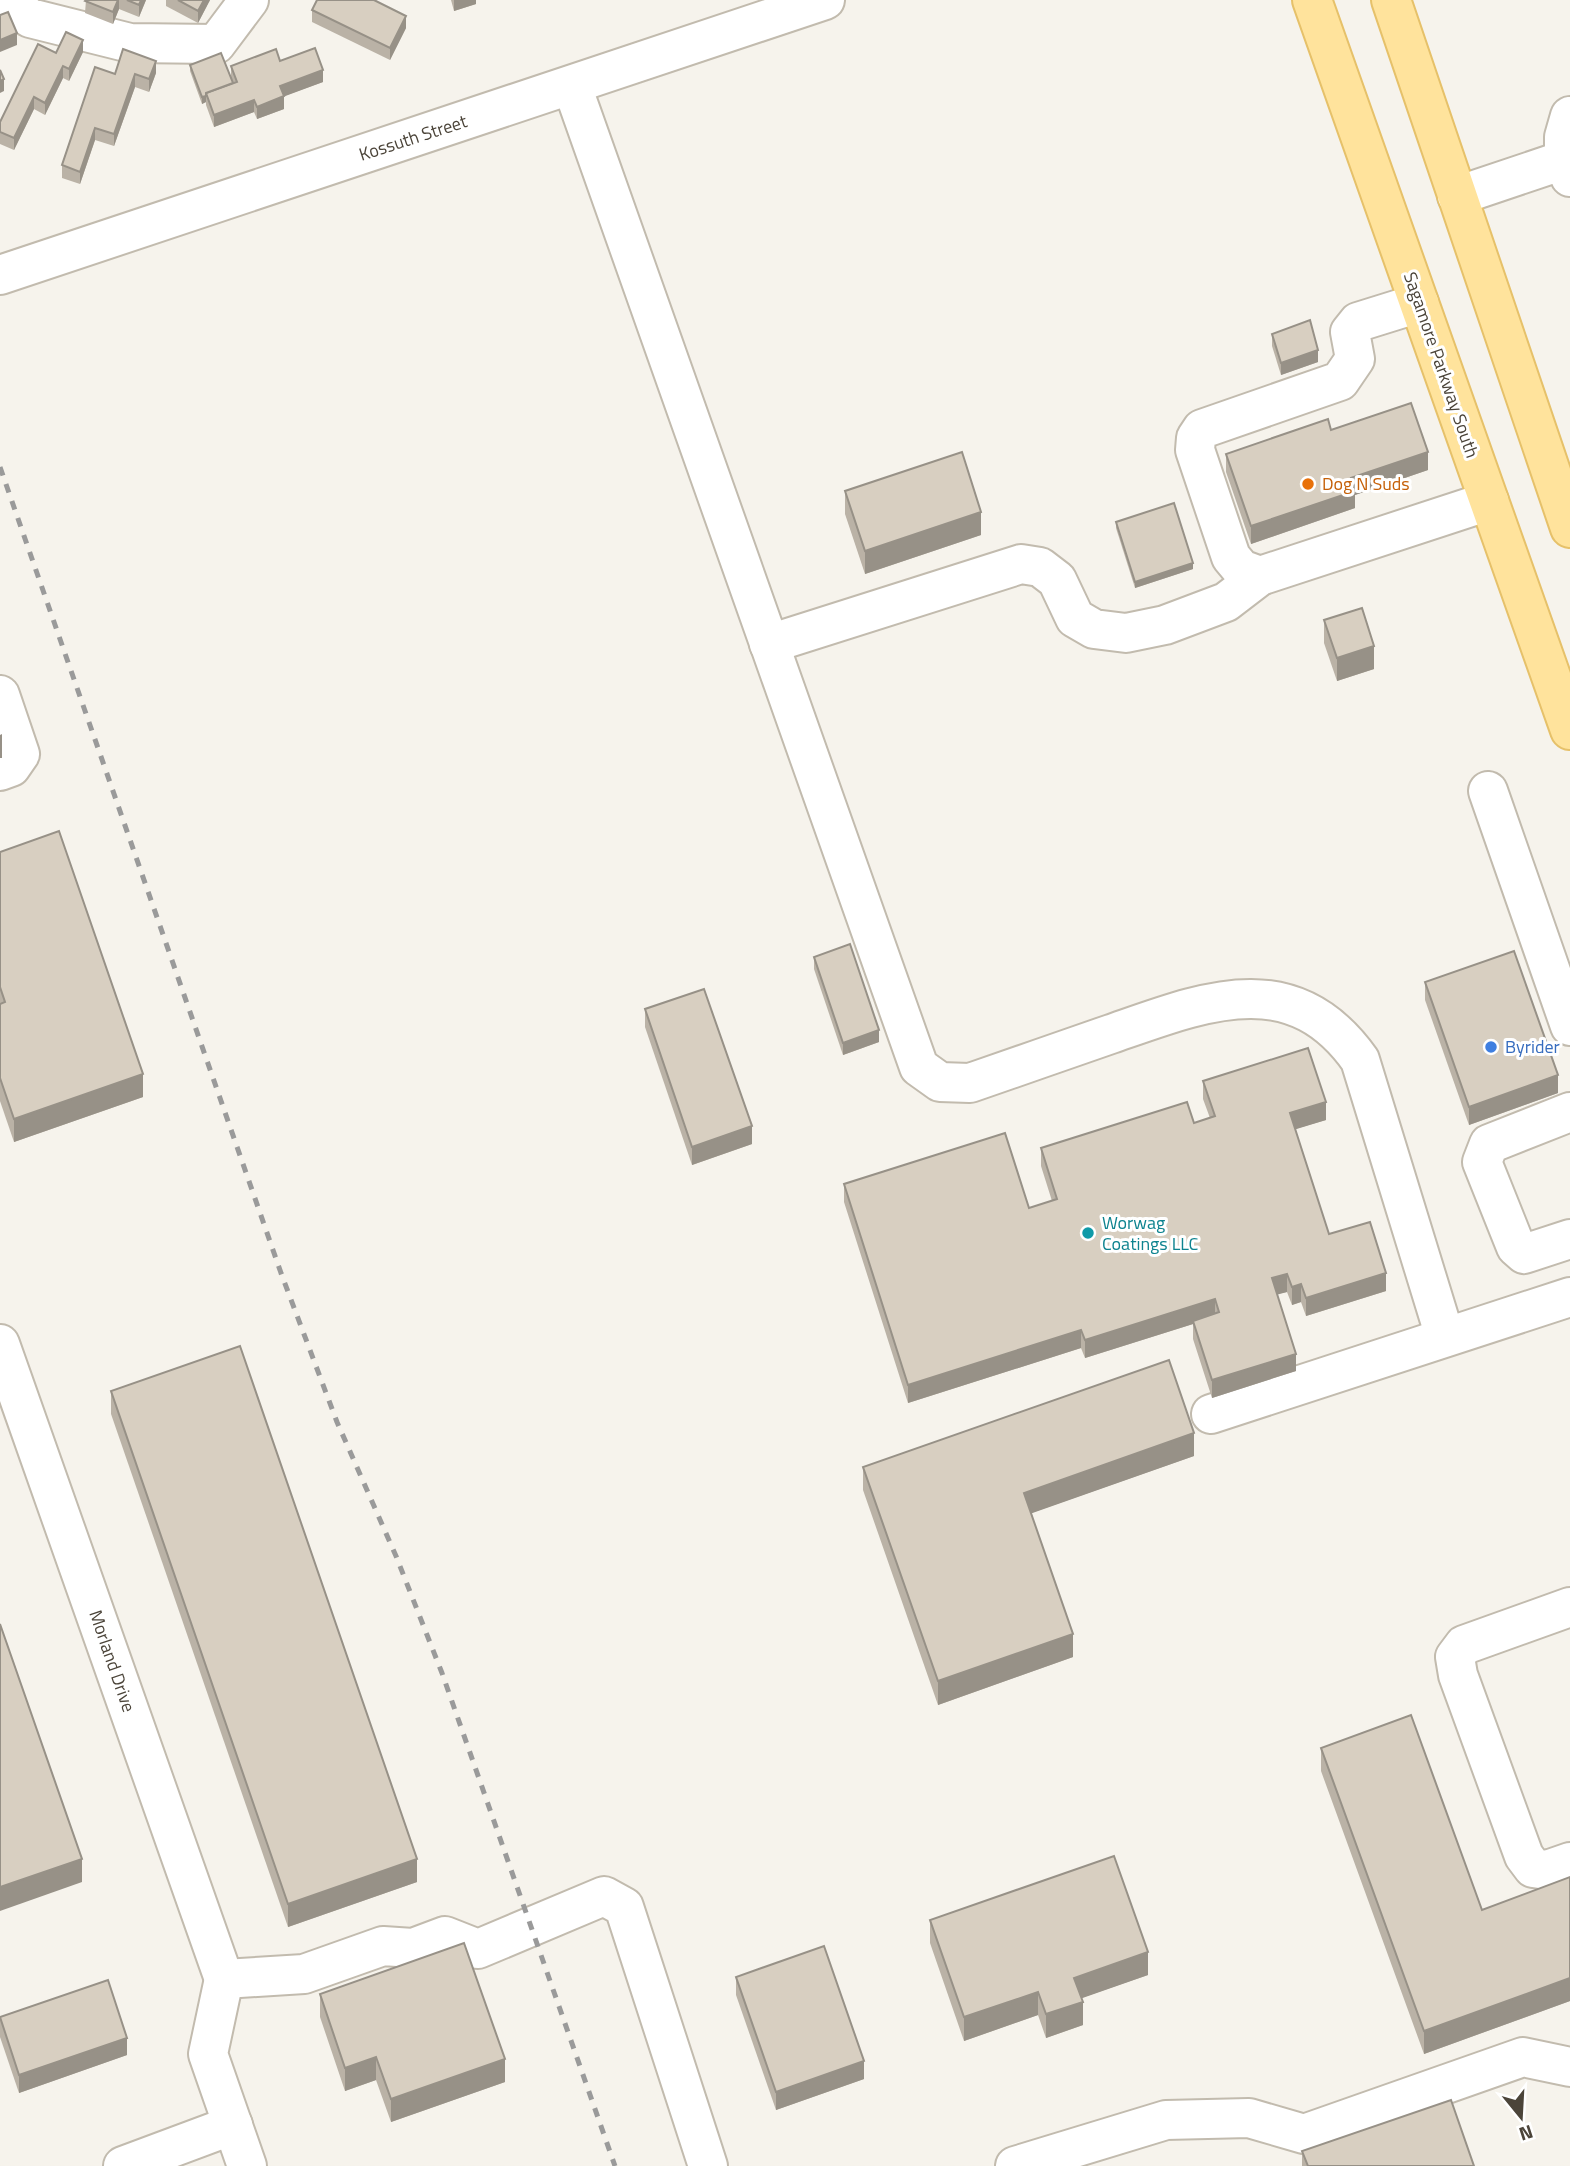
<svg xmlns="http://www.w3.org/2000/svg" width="1570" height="2166" font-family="'Titillium Web',sans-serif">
  <rect width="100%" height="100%" fill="#f6f3ec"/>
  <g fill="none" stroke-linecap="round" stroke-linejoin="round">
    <defs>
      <g id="minor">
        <path d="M4,0L30,18L130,43L216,44L249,0"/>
        <path d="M572,86L919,1067L940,1082L970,1083C1017,1067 1064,1050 1111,1034C1203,1002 1292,964 1360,1060L1445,1337"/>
        <path d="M1564,160V137L1570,116"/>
        <path d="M1457,196L1564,160L1570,177"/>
        <path d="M0,275L825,0"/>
        <path d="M1260,576L1241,569L1231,557L1195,450L1196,438L1202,429L1340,381L1355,359L1350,332L1358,322L1419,303"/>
        <path d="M769,644L1021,564L1040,567L1057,580L1075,618L1094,629L1126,633L1165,625L1226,602L1260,576L1489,501"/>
        <path d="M0,695L20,754L11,767L0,771"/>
        <path d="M1488,791L1570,1026"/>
        <path d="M1570,1112L1489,1144L1482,1162L1516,1247L1524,1254L1570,1239"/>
        <path d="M0,1344L224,1979"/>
        <path d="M1211,1414L1570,1297"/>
        <path d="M1570,1607L1464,1645L1455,1657L1458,1675L1524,1856L1533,1868L1547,1870L1570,1862"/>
        <path d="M224,1979L304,1974L383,1946L413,1948L445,1936L478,1949L604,1896L624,1907L708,2166"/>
        <path d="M224,1979L208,2054L247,2166"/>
        <path d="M123,2166L233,2125"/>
        <path d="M1015,2166L1166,2120L1249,2118L1304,2134L1523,2057L1570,2067"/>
      </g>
      <g id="major">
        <path d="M1312,0L1570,730"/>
        <path d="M1391,0L1570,528"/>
      </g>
    </defs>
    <use href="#minor" stroke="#c2bbae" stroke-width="42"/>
    <use href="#major" stroke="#e6c16a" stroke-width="42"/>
    <use href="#minor" stroke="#fff" stroke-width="38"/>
    <use href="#major" stroke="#ffe39c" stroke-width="38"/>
    <path stroke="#9a9a9a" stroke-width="5" stroke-dasharray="9 9" stroke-linecap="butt" d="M0,467L281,1273L337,1422L396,1556L442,1673L615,2166"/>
  </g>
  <g fill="#bab2a6">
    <path d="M86,0H146L139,17L119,9L113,24L85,13Z"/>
    <path d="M166,0H210L198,23L166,6Z"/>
    <path d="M451,0H476V4L454,11Z"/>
    <path d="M312,10L406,28L390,60L312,22Z"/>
    <path d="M83,52L69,81L63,78L45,115L34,109L14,150L0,144V122L56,53Z"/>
    <path d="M280,61L323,82L284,96V109L257,119L254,112L214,127L206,105V102L202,104L190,71V65L231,78V66Z"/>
    <path d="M156,73L149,92L135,87L114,146L95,140L80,184L62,178V165L115,74Z"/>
    <path d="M1272,334L1318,362L1281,375L1272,346Z"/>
    <path d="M1331,430L1428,470L1355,495V508L1251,544L1226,472V454Z"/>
    <path d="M845,491L981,535L865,574L845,514Z"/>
    <path d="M1116,522L1193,569L1135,588L1116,528Z"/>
    <path d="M1324,620L1374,669L1337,681L1324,643Z"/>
    <path d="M0,852L143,1097L14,1142L0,1101Z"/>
    <path d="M814,957L879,1042L843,1055L814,969Z"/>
    <path d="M1425,982L1558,1093L1469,1125L1425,1000Z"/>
    <path d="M645,1009L752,1144L692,1165L645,1027Z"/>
    <path d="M1203,1081L1326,1120L1295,1129L1329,1234L1386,1291L1306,1316L1301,1302L1292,1305L1287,1292L1277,1294L1296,1371L1212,1398L1193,1339V1324L1085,1358L1081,1348L908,1403L844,1202V1184L1029,1208L1052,1201L1041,1166V1148L1194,1123L1210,1118L1203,1099Z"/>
    <path d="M111,1391L417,1882L288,1927L111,1414Z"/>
    <path d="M1194,1456L1031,1513L1073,1657L938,1705L863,1490V1467Z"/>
    <path d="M1321,1748L1482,1910L1570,1877V2001L1424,2054L1321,1771Z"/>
    <path d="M930,1920L1148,1975L1081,1998L1083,2025L1046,2038L1038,2015L964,2041L930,1943Z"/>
    <path d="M736,1977L864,2079L776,2110L736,1995Z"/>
    <path d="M320,1994L505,2082L391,2122L376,2080L345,2091L320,2017Z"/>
    <path d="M0,2017L127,2055L19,2093L0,2037Z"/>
    <path d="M1302,2151L1474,2166H1302Z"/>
  </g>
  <g fill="#979187">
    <path d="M118,0H119V9L113,24V12Z"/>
    <path d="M141,0H146L139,17V5Z"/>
    <path d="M204,0H210L198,23V11Z"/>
    <path d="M454,0H476V4L454,11Z"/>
    <path d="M406,16V28L390,60V48Z"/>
    <path d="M17,33V45L0,52V40Z"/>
    <path d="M83,40V52L69,81V69Z"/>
    <path d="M156,61V73L149,92V79Z"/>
    <path d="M63,66V78L45,115V103Z"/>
    <path d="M323,70V82L280,98V86Z"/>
    <path d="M135,74V87L114,146V134Z"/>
    <path d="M4,79V91L0,93V81Z"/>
    <path d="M206,96V102L202,104V97Z"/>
    <path d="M284,96V109L257,119V107Z"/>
    <path d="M34,97V109L14,150V138Z"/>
    <path d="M254,100V112L214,127V115Z"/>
    <path d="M95,128V140L80,184V172Z"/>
    <path d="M1318,350V362L1281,375V363Z"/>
    <path d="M1428,452V470L1355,495V508L1251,544V526L1351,478Z"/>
    <path d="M981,512V535L865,574V551Z"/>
    <path d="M1193,563V569L1135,588V582Z"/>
    <path d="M1374,646V669L1337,681V658Z"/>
    <path d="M2,734V758H0V735Z"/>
    <path d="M879,1030V1042L843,1055V1043Z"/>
    <path d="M143,1074V1097L14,1142V1119Z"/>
    <path d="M1558,1075V1093L1469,1125V1107Z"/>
    <path d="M1326,1102V1120L1290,1131V1113Z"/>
    <path d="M752,1126V1144L692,1165V1147Z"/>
    <path d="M1386,1273V1291L1306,1316V1298Z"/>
    <path d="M1287,1274V1292L1272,1296V1278Z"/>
    <path d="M1301,1284V1302L1292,1305V1287Z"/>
    <path d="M1215,1299V1317L1193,1321V1324L1085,1358V1340Z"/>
    <path d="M1081,1330V1348L908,1403V1385Z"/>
    <path d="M1296,1354V1371L1212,1398V1380Z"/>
    <path d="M1194,1433V1456L1024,1516V1493Z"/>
    <path d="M1073,1634V1657L938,1705V1681Z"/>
    <path d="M82,1859V1882L0,1911V1887Z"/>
    <path d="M417,1859V1882L288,1927V1904Z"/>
    <path d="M1148,1952V1975L1074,2001V1978Z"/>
    <path d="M1570,1978V2001L1424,2054V2031Z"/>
    <path d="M1038,1992V2015L964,2041V2017Z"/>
    <path d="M1083,2002V2025L1046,2038V2014Z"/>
    <path d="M127,2038V2055L19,2093V2075Z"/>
    <path d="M376,2057V2080L345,2091V2068Z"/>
    <path d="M505,2059V2082L391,2122V2099Z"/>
    <path d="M864,2061V2079L776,2110V2092Z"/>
  </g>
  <g fill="#d8cfc1" stroke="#979187" stroke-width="2">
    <path d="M86,0H118L113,12L85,1Z"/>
    <path d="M127,0H141L139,5Z"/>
    <path d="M178,0H204L198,11Z"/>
    <path d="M317,0H374L406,16L390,48L312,10Z"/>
    <path d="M8,12L17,33L0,40V15Z"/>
    <path d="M66,32L83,40L69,69L63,66L45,103L34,97L14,138L0,132V122L38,44L56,53Z"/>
    <path d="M315,48L323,70L280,86L284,96L257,107L254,100L214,115L206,93L237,82L231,66L276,49L280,61Z"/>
    <path d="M123,49L156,61L149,79L135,74L114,134L95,128L80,172L62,165L95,67L115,74Z"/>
    <path d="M221,53L233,83L206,93V96L202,97L190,65Z"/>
    <path d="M0,70L4,79L0,81Z"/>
    <path d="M1310,320L1318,350L1281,363L1272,334Z"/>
    <path d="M1411,403L1428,452L1351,478L1355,491L1251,526L1226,454L1328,419L1331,430Z"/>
    <path d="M962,452L981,512L865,551L845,491Z"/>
    <path d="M1174,503L1193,563L1135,582L1116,522Z"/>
    <path d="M1362,608L1374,646L1337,658L1324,620Z"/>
    <path d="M59,831L143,1074L14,1119L0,1078V1004L5,1002L0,987V852Z"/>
    <path d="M850,944L879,1030L843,1043L814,957Z"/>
    <path d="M1514,951L1558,1075L1469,1107L1425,982Z"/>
    <path d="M704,989L752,1126L692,1147L645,1009Z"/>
    <path d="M1308,1048L1326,1102L1290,1113L1329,1234L1370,1222L1386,1273L1306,1298L1301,1284L1292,1287L1287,1274L1272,1278L1296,1354L1212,1380L1193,1321L1219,1312L1215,1299L1085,1340L1081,1330L908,1385L844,1184L1005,1133L1029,1208L1057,1199L1041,1148L1187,1102L1194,1123L1215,1116L1203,1081Z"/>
    <path d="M240,1346L417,1859L288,1904L111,1391Z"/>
    <path d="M1169,1360L1194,1433L1024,1493L1073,1634L938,1681L863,1467Z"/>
    <path d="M0,1624L82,1859L0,1887Z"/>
    <path d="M1411,1715L1482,1910L1570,1877V1978L1424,2031L1321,1748Z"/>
    <path d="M1114,1856L1148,1952L1074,1978L1083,2002L1046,2014L1038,1992L964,2017L930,1920Z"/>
    <path d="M464,1943L505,2059L391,2099L376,2057L345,2068L320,1994Z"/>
    <path d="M824,1946L864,2061L776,2092L736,1977Z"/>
    <path d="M108,1980L127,2038L19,2075L0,2017Z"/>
    <path d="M1451,2100L1474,2166H1308L1302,2151Z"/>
  </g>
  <circle fill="#e8710a" stroke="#fff" stroke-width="2.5" cx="1308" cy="484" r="7"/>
  <circle fill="#3f7fe0" stroke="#fff" stroke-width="2.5" cx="1491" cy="1047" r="7"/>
  <circle fill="#0f9aa8" stroke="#fff" stroke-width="2.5" cx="1088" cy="1233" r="7"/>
  <g text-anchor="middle" stroke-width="6" stroke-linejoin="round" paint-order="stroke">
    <g font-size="18" fill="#4b4439" stroke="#fff">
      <text transform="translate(413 138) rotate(-18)" y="6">Kossuth Street</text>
      <text transform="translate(1441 365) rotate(71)" y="6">Sagamore Parkway South</text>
      <text transform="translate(112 1661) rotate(71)" y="6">Morland Drive</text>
    </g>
    <g font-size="18" fill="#c56008" stroke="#fff" text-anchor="start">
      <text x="1322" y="490">Dog N Suds</text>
    </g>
    <g font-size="18" fill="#366cbe" stroke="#fff" text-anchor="start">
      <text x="1505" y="1053">Byrider</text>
    </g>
    <g font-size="18" fill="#0d838f" stroke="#fff" text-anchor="start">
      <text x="1102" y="1229">Worwag<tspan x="1102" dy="21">Coatings LLC</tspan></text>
    </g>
  </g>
  <g transform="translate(1521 2117) rotate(162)" stroke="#ffffff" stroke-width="5" paint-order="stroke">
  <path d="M0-5L12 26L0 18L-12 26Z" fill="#4b4439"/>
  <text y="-10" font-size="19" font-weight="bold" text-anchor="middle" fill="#4b4439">N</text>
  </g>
</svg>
